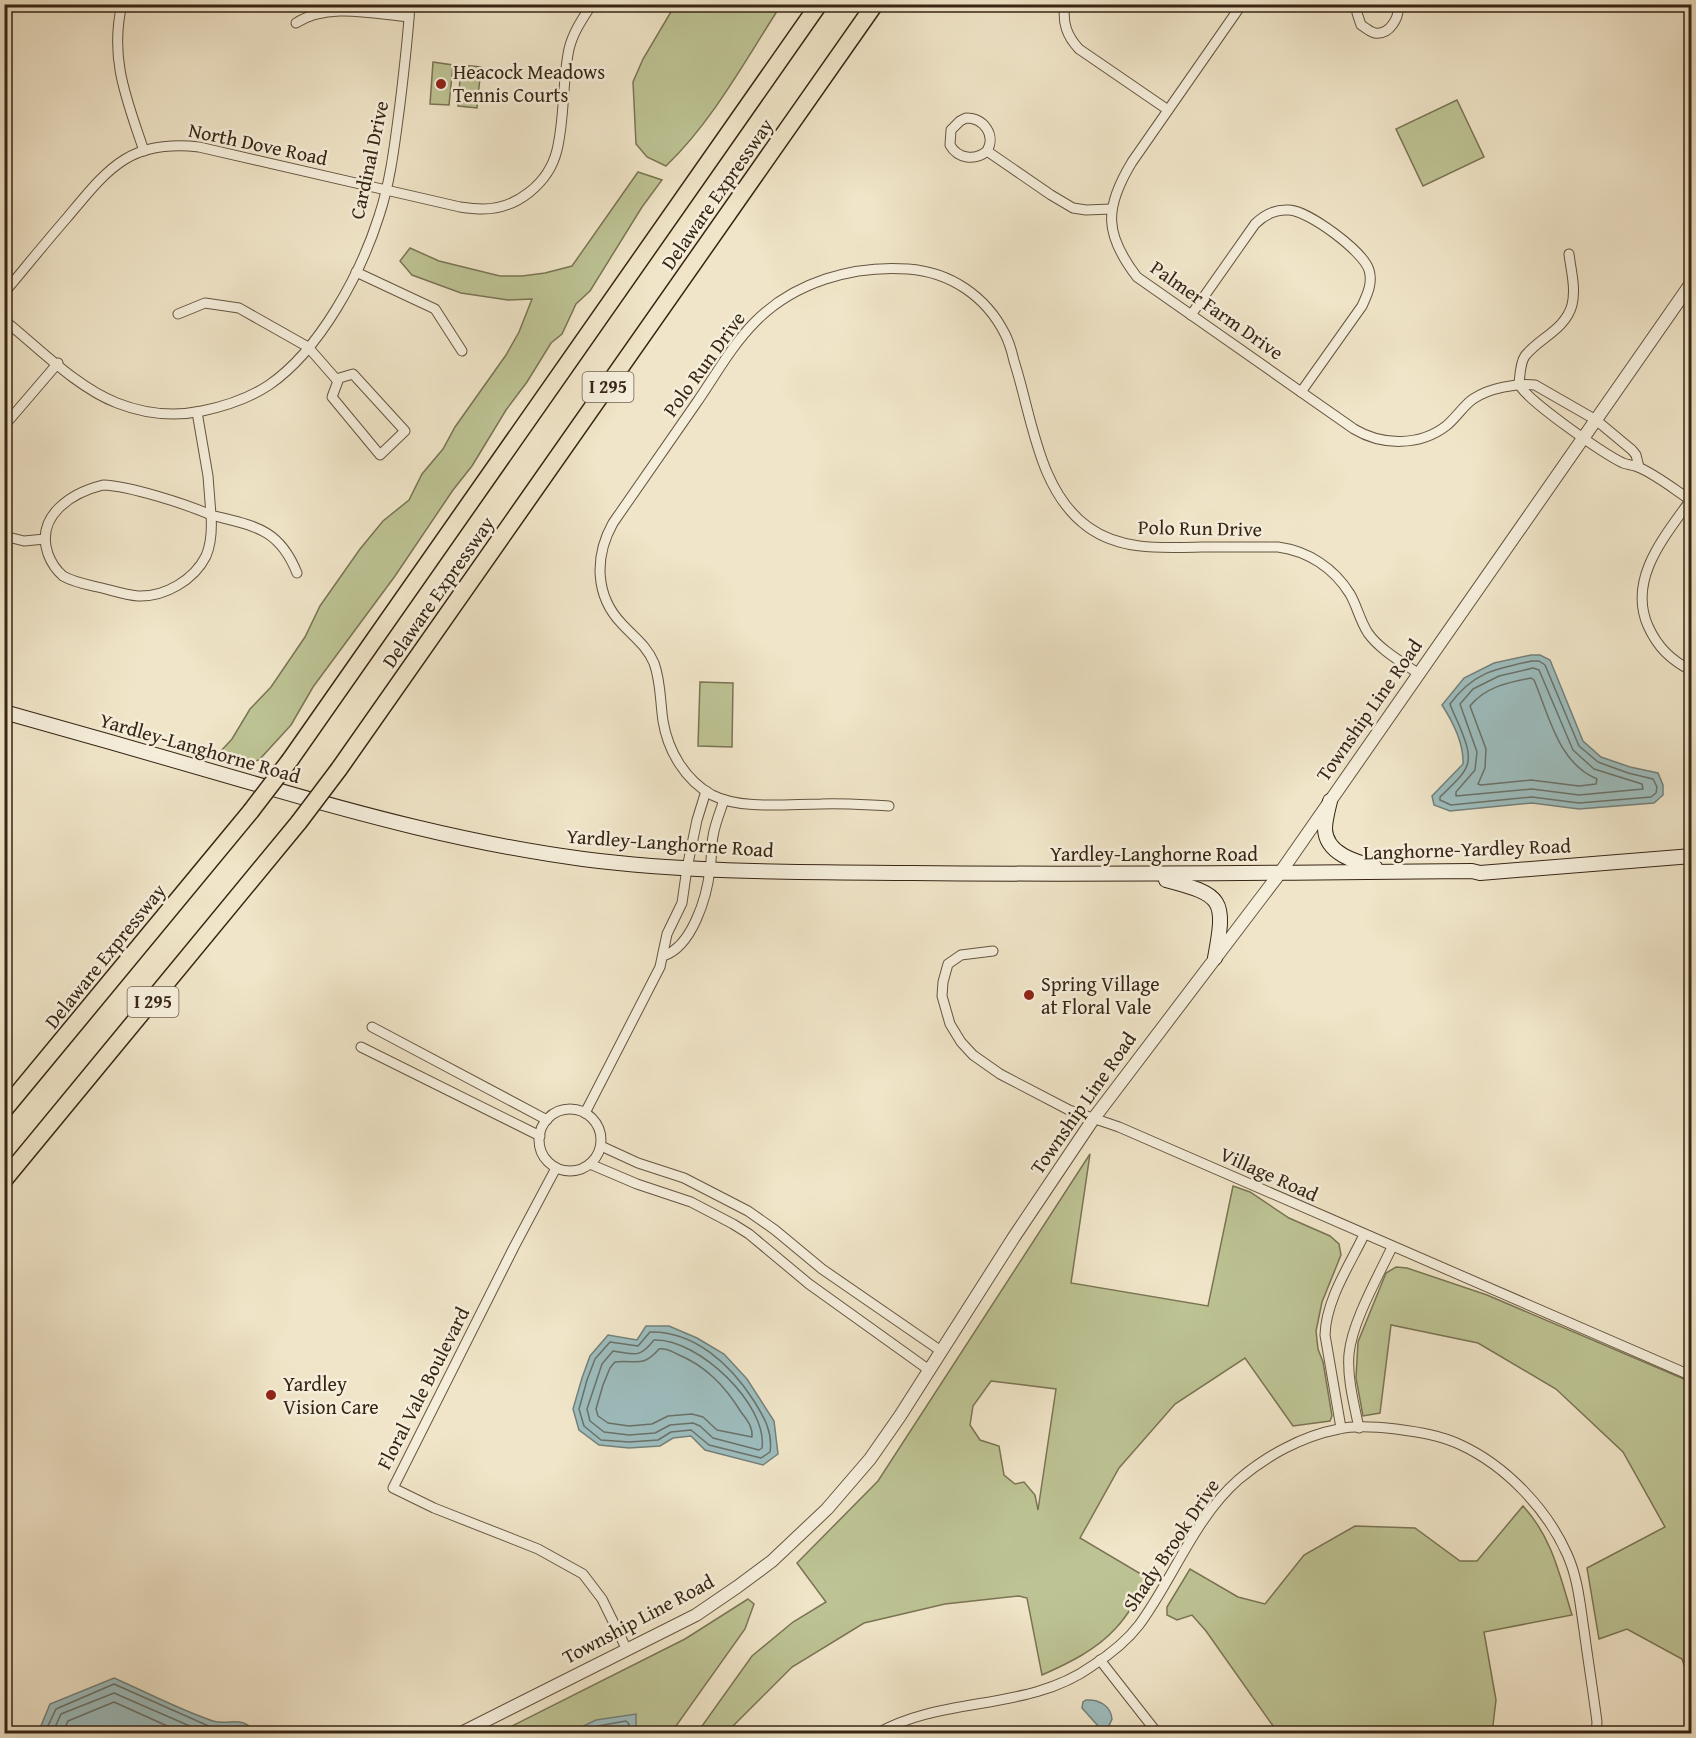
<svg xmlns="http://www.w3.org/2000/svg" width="1696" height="1738" font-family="'Gentium Book Plus',serif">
  <rect width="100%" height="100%" fill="#f0e5c8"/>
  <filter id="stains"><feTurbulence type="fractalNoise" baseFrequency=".00333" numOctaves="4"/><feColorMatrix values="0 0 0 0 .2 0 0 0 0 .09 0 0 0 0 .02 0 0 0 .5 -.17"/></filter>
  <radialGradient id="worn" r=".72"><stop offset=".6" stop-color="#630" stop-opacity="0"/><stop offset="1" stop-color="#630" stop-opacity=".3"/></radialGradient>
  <g fill="#bdc394" stroke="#7a7454" stroke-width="1.5" fill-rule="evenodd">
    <path d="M680,4L781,5C746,59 713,121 666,166L647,157L636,144L633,82L643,59L672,10Z"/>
    <path d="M433,62L453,65L449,105L430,104Z"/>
    <path d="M461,65L481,67L477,108L458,106Z"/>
    <path d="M1457,100L1484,157L1423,186L1396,129Z"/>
    <path d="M638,172L662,180L642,207L590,291L576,304L562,334L551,343L527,382L506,410L472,466L453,490L395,576L313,687L291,725L259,760L244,764L220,752L232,739L250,709L271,687L305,637L320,606L360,549L383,521L409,500L422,474L443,449L455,427L506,355L519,332L532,299L508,300L461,293L412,275L400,261L410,248L439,261L500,276H522L545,273L572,266Z"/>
    <path d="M700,682L733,683L732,747L698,746Z"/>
    <path d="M1090,1154L1071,1283L1208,1306L1233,1186L1250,1192L1289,1218L1330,1236L1339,1244L1341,1255L1322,1302L1316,1331L1318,1349L1323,1362L1332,1416L1330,1421L1293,1426L1245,1358L1175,1404L1119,1468L1080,1538L1151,1580C1138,1596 1130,1613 1116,1628C1096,1650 1069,1663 1042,1675L1027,1598L1019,1596L945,1604L864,1623L792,1667L733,1726L729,1733H697L752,1656L793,1622L826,1602L797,1563L878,1481ZM991,1381L1056,1389L1038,1510L1035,1495L1024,1482L1015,1484L1004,1475L999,1446L980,1440L970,1425L973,1406Z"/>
    <path d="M1396,1267L1407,1268L1487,1295L1691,1382V1686L1682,1659L1627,1629L1599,1639L1587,1568L1665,1527L1623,1452L1556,1389L1478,1343L1391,1325L1380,1413L1363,1416L1356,1378L1358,1342L1386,1273Z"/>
    <path d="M1523,1506C1552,1537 1560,1576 1572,1615L1484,1632L1496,1700L1492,1733H1278L1206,1631L1192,1615L1177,1620L1167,1615V1607L1190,1569L1238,1597L1265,1604L1304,1555L1355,1526L1415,1528L1460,1561H1477Z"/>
    <path d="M748,1599L754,1604L745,1629L671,1733L496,1734L685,1639Z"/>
  </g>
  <g fill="#9dbdbe" stroke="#74807a" stroke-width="1.5">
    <path d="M1531,655H1540L1550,660L1583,741L1601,757L1630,767L1658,773L1663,785V795L1654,803L1579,809L1532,803L1450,811L1434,805L1432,796L1463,764C1464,743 1453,722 1442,705L1464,678L1494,663Z"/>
    <path d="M646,1326H669L697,1338L724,1354L747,1379L774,1421L778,1454L763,1465L705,1450L691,1436L673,1438L660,1446L629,1448L599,1445L579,1430L573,1409L582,1378L590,1356L608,1335L637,1340Z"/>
    <path d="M114,1678C146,1692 180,1710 213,1721C229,1726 243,1714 255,1733H38L50,1704Z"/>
    <path d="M1086,1700C1099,1699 1111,1706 1112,1719L1107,1730L1100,1728L1082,1708L1083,1702Z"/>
    <path d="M636,1714V1725L631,1733H569L596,1720Z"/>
  </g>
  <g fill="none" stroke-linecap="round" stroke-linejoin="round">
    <g stroke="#6a7169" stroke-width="1.5">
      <path d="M1532,661H1539L1545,665L1579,746L1598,762L1628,773L1653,779L1657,787L1656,793L1651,797L1579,803L1532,797L1451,805L1440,800V797C1470,768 1476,765 1459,725C1456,718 1452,710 1450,704C1474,672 1495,669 1532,661Z"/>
      <path d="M1533,668L1539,670L1573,750L1594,769L1642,784L1643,789L1579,795L1532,789L1456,796V792L1475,770L1477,752L1460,704L1473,689L1499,676Z"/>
      <path d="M1531,678L1534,680C1549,715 1558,763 1597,779L1596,784L1579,786L1531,780L1481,785L1478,784L1485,768L1486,749L1470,706C1485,687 1509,682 1531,678Z"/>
      <path d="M650,1332C695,1331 731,1365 754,1401C764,1417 773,1432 770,1452L761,1458L709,1445L691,1430L671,1432L658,1440L629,1442L601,1440L584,1426L579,1409L587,1380L595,1359L610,1342L638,1346Z"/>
      <path d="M654,1340C698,1338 768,1405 762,1448L759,1450L713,1438L700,1426L693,1423L670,1425L655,1433L629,1435L604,1432L590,1421L587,1409L602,1364L613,1351C635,1354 639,1359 654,1340Z"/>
      <path d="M659,1349C666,1348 671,1351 677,1354C706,1366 725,1386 741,1412C747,1420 753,1427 752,1437L717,1430L703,1417L692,1414L668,1416L652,1424L629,1426L608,1423L598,1416L596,1409L603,1385L610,1368L615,1362C635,1359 642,1369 659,1349Z"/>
      <path d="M44,1734L56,1709L114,1684L213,1728L237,1727L248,1734"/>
      <path d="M52,1734L61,1714L114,1693L208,1734"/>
      <path d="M62,1734L68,1721L114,1702L185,1734"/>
      <path d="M580,1734L598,1726L626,1721L629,1724L626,1734"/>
    </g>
    <defs>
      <g id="minor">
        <path d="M122,4C109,59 127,100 144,151"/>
        <path d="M1065,4C1062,23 1067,36 1079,49L1168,110"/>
        <path d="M1242,4L1132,162C1104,208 1104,234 1137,277L1354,429C1382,446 1420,446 1446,426C1456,418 1463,406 1473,399C1489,388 1517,383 1535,385L1596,420L1632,450L1636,455L1639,467"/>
        <path d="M1359,4L1357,13L1361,25C1366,28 1370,32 1375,33C1390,35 1400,17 1398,4"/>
        <path d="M296,23C328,2 374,14 409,17"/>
        <path d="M966,118C984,118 996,135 987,151C975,161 958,159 950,145L951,130L960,121Z"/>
        <path d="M987,151L1051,195L1073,208L1086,210L1111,209"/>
        <path d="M356,272L435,309L462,351"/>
        <path d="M4,293C25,268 45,243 66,219C107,170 128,139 199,147L460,207C467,208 475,209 483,209C517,209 549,183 557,150C565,117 562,82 569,49C573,32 583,18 592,4"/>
        <path d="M178,314L205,303L239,308L308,347L336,379"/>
        <path d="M1191,315L1255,224C1264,215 1275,209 1289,210C1309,211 1363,251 1369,270C1373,283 1367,295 1362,306L1301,392"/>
        <path d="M4,320C39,348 76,387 117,403C145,414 173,417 202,411C226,406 248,399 269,385C320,350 361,273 379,216C391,180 395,141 400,104C404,71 408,38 410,4"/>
        <path d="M353,374L405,431L380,455L332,397L338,381L336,379Z"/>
        <path d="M1519,384C1526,400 1604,454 1623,463C1628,465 1635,465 1640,468C1658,476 1675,490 1692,501"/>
        <path d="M1519,384C1520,375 1520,363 1525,356C1539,338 1565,330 1572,305C1576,288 1571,271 1569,254"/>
        <path d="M197,412L208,476L211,515C254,526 279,528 297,573"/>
        <path d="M4,426L58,363"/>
        <path d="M103,485C130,486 186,504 211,515C212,529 211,544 206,556C194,580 165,597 138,596C126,595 114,591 102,588C90,585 75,583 63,576C56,570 51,562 48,554C35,516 71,493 103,485Z"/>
        <path d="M1692,498C1666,535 1627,578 1648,626C1658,648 1671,660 1692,671"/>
        <path d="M4,536L24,541L45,539"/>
        <path d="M889,806C866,805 843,803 821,804C788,804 741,810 712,795C685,780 668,751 663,721C660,701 661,682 654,663C647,646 634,637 622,624C595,596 594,557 613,523C641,483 669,443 697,402C715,376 732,345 755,322C794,282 853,265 908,269C950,272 986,296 1005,334C1009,342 1012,352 1014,361C1032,416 1038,491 1088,527C1121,551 1163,548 1202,547C1227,547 1253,547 1278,547C1308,551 1334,568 1350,594C1357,606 1360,621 1368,633C1380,650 1402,662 1419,674"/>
        <path d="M993,951L961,955L948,964L943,982L942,996L950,1024L961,1042L973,1055L1000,1074L1069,1110L1119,1127L1692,1376"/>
        <path d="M663,956C692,947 707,897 710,869C712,858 711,847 713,836C715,824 720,812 724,800"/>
        <path d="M372,1027L547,1120"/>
        <path d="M361,1047L540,1136"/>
        <circle cx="570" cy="1140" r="31"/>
        <path d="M585,1113L660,967L667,934L682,903L687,868L697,820L706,791"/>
        <path d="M601,1146L638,1163L684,1178L748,1211L775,1230L822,1269L941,1351"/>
        <path d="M590,1164L637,1184L691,1202L733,1224L749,1234L809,1284L929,1370"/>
        <path d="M556,1168L514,1247L393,1488L434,1508L538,1549L583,1574L602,1599L627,1650"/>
        <path d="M1341,1428L1325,1335C1326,1300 1349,1266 1364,1235"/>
        <path d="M1359,1428C1354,1404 1347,1378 1349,1354C1352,1322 1378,1277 1392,1247"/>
        <path d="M1100,1660L1158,1734"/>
        <path d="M876,1734C943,1695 1028,1712 1092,1666C1109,1655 1126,1642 1139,1625C1173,1579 1194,1519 1238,1480C1266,1456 1302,1436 1339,1429C1356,1425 1378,1427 1396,1429C1418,1432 1440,1435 1461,1445C1506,1466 1547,1509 1567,1554C1578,1578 1580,1604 1584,1630C1588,1660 1593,1691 1597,1722L1596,1734"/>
      </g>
      <path id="tertiary" d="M459,1734L696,1615L737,1587L772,1561L827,1509L870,1459L900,1416L1014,1237L1094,1118L1280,873L1692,282"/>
      <g id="secondary">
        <path d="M4,712C86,735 167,758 249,782C359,814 469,844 583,859C692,873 802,872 911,873C1098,875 1285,873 1472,871L1480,873L1692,856"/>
        <path d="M1330,801C1328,810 1325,820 1325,829C1326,854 1356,862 1375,867"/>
        <path d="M1166,880C1223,895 1226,899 1215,958"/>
      </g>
      <g id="motorway">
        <path d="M290,760L819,4"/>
        <path d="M339,769L875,4"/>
        <path d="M4,1110L251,811"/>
        <path d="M4,1180L299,822"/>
      </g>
    </defs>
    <use href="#minor" stroke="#655541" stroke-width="11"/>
    <use href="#tertiary" stroke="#655541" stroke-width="14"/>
    <use href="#secondary" stroke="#372514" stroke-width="16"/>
    <use href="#motorway" stroke="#372514" stroke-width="19"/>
    <use href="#minor" stroke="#f5eedb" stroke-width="9"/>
    <use href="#tertiary" stroke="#f5eedb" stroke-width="12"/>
    <use href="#secondary" stroke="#f5eedb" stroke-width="14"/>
    <use href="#motorway" stroke="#f0e5c8" stroke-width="16"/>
    <defs>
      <g id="motorway-bridge">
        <path d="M251,811L290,760"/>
        <path d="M299,822L339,769"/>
      </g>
    </defs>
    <use href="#motorway-bridge" stroke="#372514" stroke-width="19" stroke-linecap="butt"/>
    <use href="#motorway-bridge" stroke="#f0e5c8" stroke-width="16"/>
  </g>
  <g fill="#8f2418" stroke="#f5eedb" stroke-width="2">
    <circle cx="441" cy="84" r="6"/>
    <circle cx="1029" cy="995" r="6"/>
    <circle cx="271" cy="1395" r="6"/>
  </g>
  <g text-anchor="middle" stroke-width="5" stroke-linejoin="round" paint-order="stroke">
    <g fill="#f5eedb" stroke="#706150" stroke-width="1.5">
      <rect x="582.5" y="372" width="51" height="30" rx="4.5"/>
      <rect x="127.5" y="987" width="51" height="30" rx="4.5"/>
    </g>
    <g font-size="18" font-weight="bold" fill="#372514">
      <text x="608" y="393">I 295</text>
      <text x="153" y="1008">I 295</text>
    </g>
    <g font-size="20" fill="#372514" stroke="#f5eedb" text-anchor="start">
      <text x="453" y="79">Heacock Meadows<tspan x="453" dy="23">Tennis Courts</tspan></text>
      <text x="1041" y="991">Spring Village<tspan x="1041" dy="23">at Floral Vale</tspan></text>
      <text x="283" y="1391">Yardley<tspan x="283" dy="23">Vision Care</tspan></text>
    </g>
    <g font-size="20" fill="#372514" stroke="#f5eedb">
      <text transform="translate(258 144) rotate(12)" y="7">North Dove Road</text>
      <text transform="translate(369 160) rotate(-78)" y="7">Cardinal Drive</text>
      <text transform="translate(717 194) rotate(-55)" y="7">Delaware Expressway</text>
      <text transform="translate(1217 310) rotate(35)" y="7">Palmer Farm Drive</text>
      <text transform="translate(704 364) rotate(-54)" y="7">Polo Run Drive</text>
      <text transform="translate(1200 528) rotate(1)" y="7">Polo Run Drive</text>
      <text transform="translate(438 592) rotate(-55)" y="7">Delaware Expressway</text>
      <text transform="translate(1369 710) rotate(-55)" y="7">Township Line Road</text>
      <text transform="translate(200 748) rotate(16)" y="7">Yardley-Langhorne Road</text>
      <text transform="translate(670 843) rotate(4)" y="7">Yardley-Langhorne Road</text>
      <text transform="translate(1467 849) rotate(-2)" y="7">Langhorne-Yardley Road</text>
      <text x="1154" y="861">Yardley-Langhorne Road</text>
      <text transform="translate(105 956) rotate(-51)" y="7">Delaware Expressway</text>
      <text transform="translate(1083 1103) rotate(-55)" y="7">Township Line Road</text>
      <text transform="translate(1269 1174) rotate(24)" y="7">Village Road</text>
      <text transform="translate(423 1388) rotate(-63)" y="7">Floral Vale Boulevard</text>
      <text transform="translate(1171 1545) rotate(-56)" y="7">Shady Brook Drive</text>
      <text transform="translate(638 1619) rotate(-28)" y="7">Township Line Road</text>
    </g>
  </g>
  <rect width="1696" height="1738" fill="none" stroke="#f0e5c8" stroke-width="24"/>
  <rect x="6" y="6" width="1684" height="1726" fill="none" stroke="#372514" stroke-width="3"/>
  <rect x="12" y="12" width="1672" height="1714" fill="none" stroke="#372514" stroke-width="1.5"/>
  <rect width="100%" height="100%" filter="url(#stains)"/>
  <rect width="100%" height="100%" fill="url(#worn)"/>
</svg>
